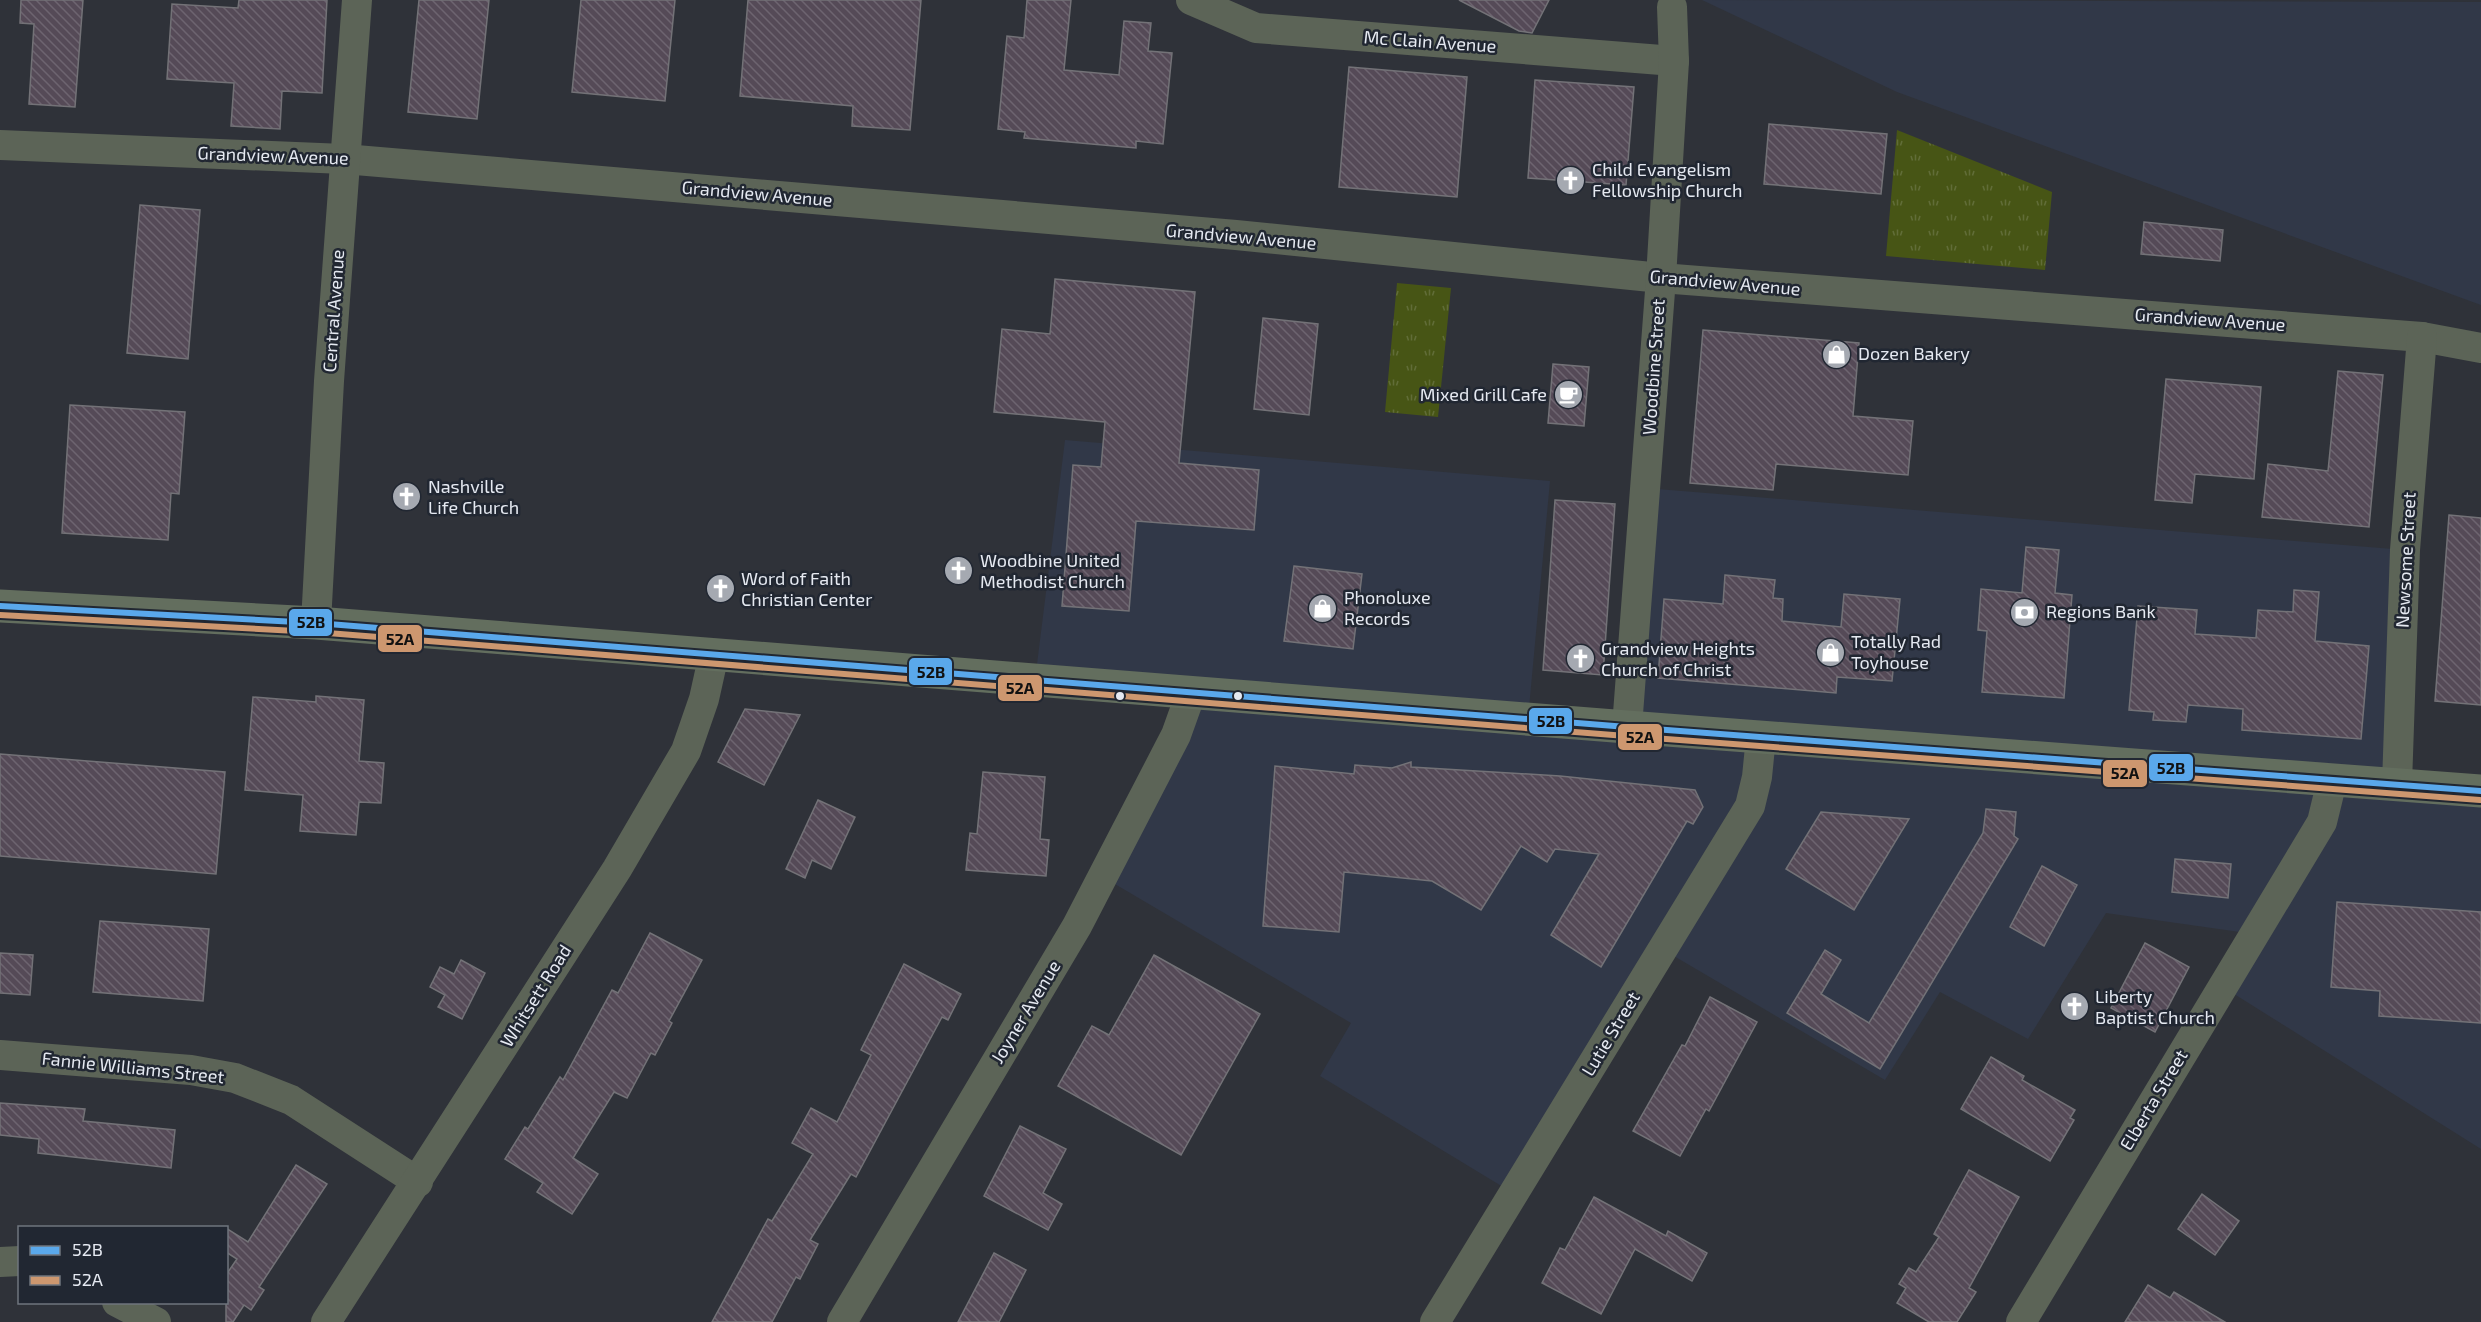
<svg xmlns="http://www.w3.org/2000/svg" width="2481" height="1322" font-family="'Exo 2',sans-serif">
  <defs>
    <pattern id="grass-tufts" width="24" height="20" patternUnits="userSpaceOnUse" patternTransform="scale(1.5)"><rect width="24" height="20" fill="#475515"/><path d="M3 7l-1-3M5 7V3M7 7l1-3M15 17l-1-3M17 17v-4M19 17l1-3" fill="none" stroke="#616d38"/></pattern>
    <pattern id="building-back-hatch" width="6" height="6" patternUnits="userSpaceOnUse" patternTransform="scale(1.5)"><rect width="6" height="6" fill="#554a57"/><path d="M-1 5l2 2M0 0l6 6M5-1l2 2" fill="none" stroke="#6d6470"/></pattern>
  </defs>
  <rect width="100%" height="100%" fill="#2f3239"/>
  <g fill="#313848">
    <path d="M1702,0L2481,2V305L1897,92Z"/>
    <path d="M1065,440L1550,481L1528,719L1627,727L1645,488L2405,550L2397,784L2481,791V1149L2223,987L2254,934L2106,913L2028,1039L1940,992L1885,1080L1662,949L1513,1193L1320,1076L1351,1023L1103,877L1191,692L1035,680Z"/>
  </g>
  <g fill="url(#grass-tufts)">
    <path d="M1897,130L2052,192L2045,270L1886,256Z"/>
    <path d="M1397,283L1451,288L1438,417L1385,412Z"/>
  </g>
  <g fill="url(#building-back-hatch)" stroke="#737277" stroke-width="1.5">
    <path d="M21,0H83L75,107L29,104L34,24L20,23Z"/>
    <path d="M239,0H327L322,93L282,91L280,129L231,126L234,83L167,79L172,4L238,8Z"/>
    <path d="M419,0H489L477,119L408,112Z"/>
    <path d="M581,0H675L665,101L572,92Z"/>
    <path d="M748,0H921L910,130L852,126L853,106L740,96Z"/>
    <path d="M1027,0H1071L1064,70L1119,75L1124,21L1151,23L1148,51L1172,53L1163,144L1136,141V148L1024,138L1025,132L998,129L1007,36L1024,38Z"/>
    <path d="M1459,0H1549L1532,33L1519,31Z"/>
    <path d="M1349,67L1467,77L1457,197L1339,187Z"/>
    <path d="M1535,80L1634,87L1626,185L1528,178Z"/>
    <path d="M1769,124L1887,134L1881,194L1764,184Z"/>
    <path d="M140,205L200,210L188,359L127,353Z"/>
    <path d="M2144,222L2223,230L2220,261L2141,254Z"/>
    <path d="M1055,279L1195,292L1179,463L1259,470L1254,530L1136,521L1129,611L1062,606L1073,465L1101,467L1105,422L994,412L1002,329L1050,334Z"/>
    <path d="M1263,318L1318,324L1309,415L1254,409Z"/>
    <path d="M1703,330L1859,343L1853,416L1913,421L1908,475L1776,464L1773,490L1690,483Z"/>
    <path d="M1553,364L1589,367L1584,426L1548,423Z"/>
    <path d="M2338,371L2383,375L2369,527L2262,517L2268,464L2328,471Z"/>
    <path d="M2166,379L2261,387L2254,479L2195,474L2192,503L2155,500Z"/>
    <path d="M70,405L185,412L179,494L171,493L168,540L62,533Z"/>
    <path d="M1555,500L1615,504L1603,675L1543,670Z"/>
    <path d="M2449,515L2481,518V705L2435,701Z"/>
    <path d="M2026,547L2059,550L2055,593L2072,595L2064,698L1982,692L1987,631L1978,630L1981,589L2022,593Z"/>
    <path d="M1294,566L1362,574L1353,649L1284,641Z"/>
    <path d="M1725,575L1775,580L1773,598L1783,599L1782,621L1841,627L1844,594L1900,599L1892,681L1837,677L1836,693L1658,678L1664,599L1723,604Z"/>
    <path d="M2294,590L2319,592L2315,641L2369,646L2361,739L2242,730L2243,709L2188,705L2186,722L2153,720L2154,712L2129,710L2138,606L2197,610L2195,634L2256,638L2258,610L2293,612Z"/>
    <path d="M316,696L364,700L359,761L384,763L381,803L359,802L356,835L300,831L303,795L245,790L253,697L316,702Z"/>
    <path d="M745,709L800,715L764,785L718,762Z"/>
    <path d="M0,754L225,772L216,874L0,856Z"/>
    <path d="M1411,762V767L1560,776L1695,790L1703,807L1693,824L1687,821L1601,967L1551,935L1599,854L1555,849L1547,862L1521,846L1481,910L1432,881L1344,872L1339,932L1263,926L1275,766L1354,774L1355,765L1392,768Z"/>
    <path d="M983,772L1045,777L1040,839L1049,840L1046,876L966,870L970,833L977,834Z"/>
    <path d="M818,800L855,817L831,869L812,860L805,878L786,869Z"/>
    <path d="M1986,809L2016,812L2014,836L2018,839L1880,1069L1787,1013L1825,950L1841,960L1821,994L1869,1023L1983,833Z"/>
    <path d="M1821,812L1909,819L1854,910L1786,869Z"/>
    <path d="M2175,859L2231,864L2228,898L2172,892Z"/>
    <path d="M2042,866L2077,885L2044,946L2010,927Z"/>
    <path d="M2337,902L2481,912V1023L2379,1016L2380,991L2331,987Z"/>
    <path d="M100,921L209,929L203,1001L93,992Z"/>
    <path d="M650,933L702,960L669,1021L672,1023L655,1055L651,1053L627,1098L614,1092L573,1158L598,1174L572,1214L537,1192L543,1183L505,1159L525,1127L528,1129L560,1077L563,1080L612,990L618,993Z"/>
    <path d="M2145,943L2189,967L2155,1032L2111,1008Z"/>
    <path d="M0,953L33,955L30,995L0,993Z"/>
    <path d="M1154,955L1260,1014L1181,1155L1058,1086L1092,1026L1109,1035Z"/>
    <path d="M461,960L485,973L462,1019L438,1007L445,995L430,987L440,967L454,974Z"/>
    <path d="M904,964L961,994L948,1020L942,1017L856,1177L851,1174L810,1240L818,1244L800,1279L796,1277L772,1322H712L768,1219L772,1221L813,1154L792,1143L811,1108L837,1122L871,1055L861,1050Z"/>
    <path d="M1710,997L1757,1022L1709,1111L1706,1109L1680,1156L1633,1131L1682,1045L1685,1046Z"/>
    <path d="M1991,1057L2024,1076L2022,1080L2075,1110L2070,1118L2074,1120L2050,1161L1961,1109Z"/>
    <path d="M0,1103L85,1109L83,1121L175,1130L171,1168L38,1153L39,1139L0,1135Z"/>
    <path d="M1020,1126L1066,1149L1043,1193L1062,1204L1048,1230L984,1196Z"/>
    <path d="M296,1165L327,1184L259,1287L264,1290L251,1310L244,1305L233,1322H226V1275L237,1259L226,1252V1228L248,1242Z"/>
    <path d="M1969,1170L2019,1197L1969,1288L1976,1292L1957,1322H1929L1897,1303L1906,1288L1899,1284L1909,1268L1916,1272L1939,1237L1934,1234Z"/>
    <path d="M2202,1194L2239,1221L2215,1255L2178,1229Z"/>
    <path d="M1594,1197L1666,1236L1668,1231L1707,1253L1692,1281L1635,1249L1601,1314L1542,1283L1560,1248L1565,1250Z"/>
    <path d="M994,1253L1026,1270L999,1322H958Z"/>
    <path d="M2148,1285L2170,1298L2174,1292L2225,1322H2125Z"/>
  </g>
  <g fill="none" stroke-linecap="round" stroke-linejoin="round">
    <g stroke="#5c6457" stroke-width="30">
      <path d="M1191,0L1256,28L1674,61"/>
      <path d="M0,145L344,159L1236,235L1661,278L2422,337L2481,348"/>
      <path d="M316,623L329,381L357,0"/>
      <path d="M1627,727L1661,278L1674,61L1672,7"/>
      <path d="M2397,784L2405,550L2422,337"/>
      <path d="M0,1055L191,1070L235,1078L291,1100L418,1182"/>
      <path d="M0,1262L20,1261"/>
      <path d="M117,1302L156,1322"/>
      <path d="M326,1322L617,869L686,751L704,699L714,654"/>
      <path d="M842,1322L1077,926L1176,735L1191,693"/>
      <path d="M1435,1322L1750,806L1757,777L1761,737"/>
      <path d="M2021,1322L2322,822L2332,781"/>
    </g>
    <path stroke="#636e5e" stroke-width="33" d="M0,606L316,623L1627,727L2481,791"/>
    <defs>
      <path id="bus-1" d="M0,606L316,623L1627,727L2481,791"/>
      <path id="bus-2" d="M0,615L315,632L1626,736L2480,800"/>
    </defs>
    <use href="#bus-1" stroke="#212732" stroke-width="10"/>
    <use href="#bus-2" stroke="#212732" stroke-width="10"/>
    <use href="#bus-1" stroke="#5aa8eb" stroke-width="6"/>
    <use href="#bus-2" stroke="#cd976f" stroke-width="6"/>
  </g>
  <defs>
    <symbol id="church-disc" viewBox="-11 -11 22 22"><circle r="9.5" fill="#a5a9b1" stroke="#212732"/><path d="M-1.2-6h2.4v3.5h3.3v2.4h-3.3V6h-2.4V-.1h-3.3v-2.4h3.3Z" fill="#fff"/></symbol>
    <symbol id="shop-disc" viewBox="-11 -11 22 22"><circle r="9.5" fill="#a5a9b1" stroke="#212732"/><path d="M-5-2.5h2.3a2.7 3.5 0 0 1 5.4 0H5L5.5 6h-11ZM-1.5-2.5h3a1.5 2.3 0 0 0-3 0Z" fill="#fff"/></symbol>
    <symbol id="cafe-disc" viewBox="-11 -11 22 22"><circle r="9.5" fill="#a5a9b1" stroke="#212732"/><path d="M-5.5-4.5H6V0H3Q3 3.5 0 3.5H-2.5Q-5.5 3.5-5.5 0ZM3-3.2v2h1.7v-2ZM-6 4.5H4V6H-6Z" fill="#fff"/></symbol>
    <symbol id="bank-disc" viewBox="-11 -11 22 22"><circle r="9.5" fill="#a5a9b1" stroke="#212732"/><path d="M-6-4H6V4H-6ZM0-2.3a2.3 2.3 0 1 0 0 4.6a2.3 2.3 0 1 0 0-4.6Z" fill="#fff"/></symbol>
  </defs>
  <g fill-rule="evenodd">
    <use href="#church-disc" x="1554" y="164" width="33" height="33"/>
    <use href="#shop-disc" x="1820" y="338" width="33" height="33"/>
    <use href="#cafe-disc" x="1552" y="378" width="33" height="33"/>
    <use href="#church-disc" x="390" y="480" width="33" height="33"/>
    <use href="#church-disc" x="942" y="554" width="33" height="33"/>
    <use href="#church-disc" x="704" y="572" width="33" height="33"/>
    <use href="#shop-disc" x="1306" y="592" width="33" height="33"/>
    <use href="#bank-disc" x="2008" y="596" width="33" height="33"/>
    <use href="#shop-disc" x="1814" y="636" width="33" height="33"/>
    <use href="#church-disc" x="1564" y="642" width="33" height="33"/>
    <use href="#church-disc" x="2058" y="990" width="33" height="33"/>
  </g>
  <g fill="#e5e9f1" stroke="#212732" stroke-width="2">
    <circle cx="1120" cy="696" r="5"/>
    <circle cx="1238" cy="696" r="5"/>
  </g>
  <g text-anchor="middle" stroke-width="5" stroke-linejoin="round" paint-order="stroke">
    <g font-size="18" fill="#e5e9f1" stroke="#212732">
      <text transform="translate(1430 42) rotate(4)" y="6">Mc Clain Avenue</text>
      <text transform="translate(273 156) rotate(2)" y="6">Grandview Avenue</text>
      <text transform="translate(757 194) rotate(5)" y="6">Grandview Avenue</text>
      <text transform="translate(1241 237) rotate(5)" y="6">Grandview Avenue</text>
      <text transform="translate(1725 283) rotate(5)" y="6">Grandview Avenue</text>
      <text transform="translate(334 311) rotate(-86)" y="6">Central Avenue</text>
      <text transform="translate(2210 320) rotate(4)" y="6">Grandview Avenue</text>
      <text transform="translate(1654 367) rotate(-86)" y="6">Woodbine Street</text>
      <text transform="translate(2406 560) rotate(-87)" y="6">Newsome Street</text>
      <text transform="translate(536 996) rotate(-58)" y="6">Whitsett Road</text>
      <text transform="translate(1026 1012) rotate(-59)" y="6">Joyner Avenue</text>
      <text transform="translate(1611 1034) rotate(-59)" y="6">Lutie Street</text>
      <text transform="translate(133 1068) rotate(6)" y="6">Fannie Williams Street</text>
      <text transform="translate(2154 1100) rotate(-59)" y="6">Elberta Street</text>
    </g>
    <g font-size="18" fill="#e5e9f1" stroke="#212732" text-anchor="start">
      <text x="1592" y="176">Child Evangelism<tspan x="1592" dy="21">Fellowship Church</tspan></text>
      <text x="1858" y="360">Dozen Bakery</text>
      <text x="1547" y="401" text-anchor="end">Mixed Grill Cafe</text>
      <text x="428" y="493">Nashville<tspan x="428" dy="21">Life Church</tspan></text>
      <text x="980" y="567">Woodbine United<tspan x="980" dy="21">Methodist Church</tspan></text>
      <text x="741" y="585">Word of Faith<tspan x="741" dy="21">Christian Center</tspan></text>
      <text x="1344" y="604">Phonoluxe<tspan x="1344" dy="21">Records</tspan></text>
      <text x="2046" y="618">Regions Bank</text>
      <text x="1851" y="648">Totally Rad<tspan x="1851" dy="21">Toyhouse</tspan></text>
      <text x="1601" y="655">Grandview Heights<tspan x="1601" dy="21">Church of Christ</tspan></text>
      <text x="2095" y="1003">Liberty<tspan x="2095" dy="21">Baptist Church</tspan></text>
    </g>
  </g>
  <g stroke="#212732" stroke-width="2">
    <rect x="288" y="608" width="45" height="29" rx="6" fill="#5aa8eb"/>
    <rect x="377" y="624" width="46" height="29" rx="6" fill="#cd976f"/>
    <rect x="908" y="657" width="45" height="29" rx="6" fill="#5aa8eb"/>
    <rect x="997" y="674" width="46" height="28" rx="6" fill="#cd976f"/>
    <rect x="1528" y="707" width="45" height="28" rx="6" fill="#5aa8eb"/>
    <rect x="1617" y="723" width="46" height="28" rx="6" fill="#cd976f"/>
    <rect x="2148" y="753" width="46" height="29" rx="6" fill="#5aa8eb"/>
    <rect x="2102" y="759" width="46" height="29" rx="6" fill="#cd976f"/>
  </g>
  <g font-size="16" text-anchor="middle" font-weight="bold" fill="#111">
    <text x="311" y="628">52B</text>
    <text x="400" y="645">52A</text>
    <text x="931" y="678">52B</text>
    <text x="1020" y="694">52A</text>
    <text x="1551" y="727">52B</text>
    <text x="1640" y="743">52A</text>
    <text x="2171" y="774">52B</text>
    <text x="2125" y="779">52A</text>
  </g>
  <rect x="18" y="1226" width="210" height="78" fill="#212732" stroke="#6f757e" stroke-width="1.5"/>
  <rect x="30" y="1246" width="30" height="9" fill="#5aa8eb" stroke="#6f757e" stroke-width="1.5"/>
  <text x="72" y="1256" font-size="18" fill="#e5e9f1">52B</text>
  <rect x="30" y="1276" width="30" height="9" fill="#cd976f" stroke="#6f757e" stroke-width="1.5"/>
  <text x="72" y="1286" font-size="18" fill="#e5e9f1">52A</text>
</svg>
